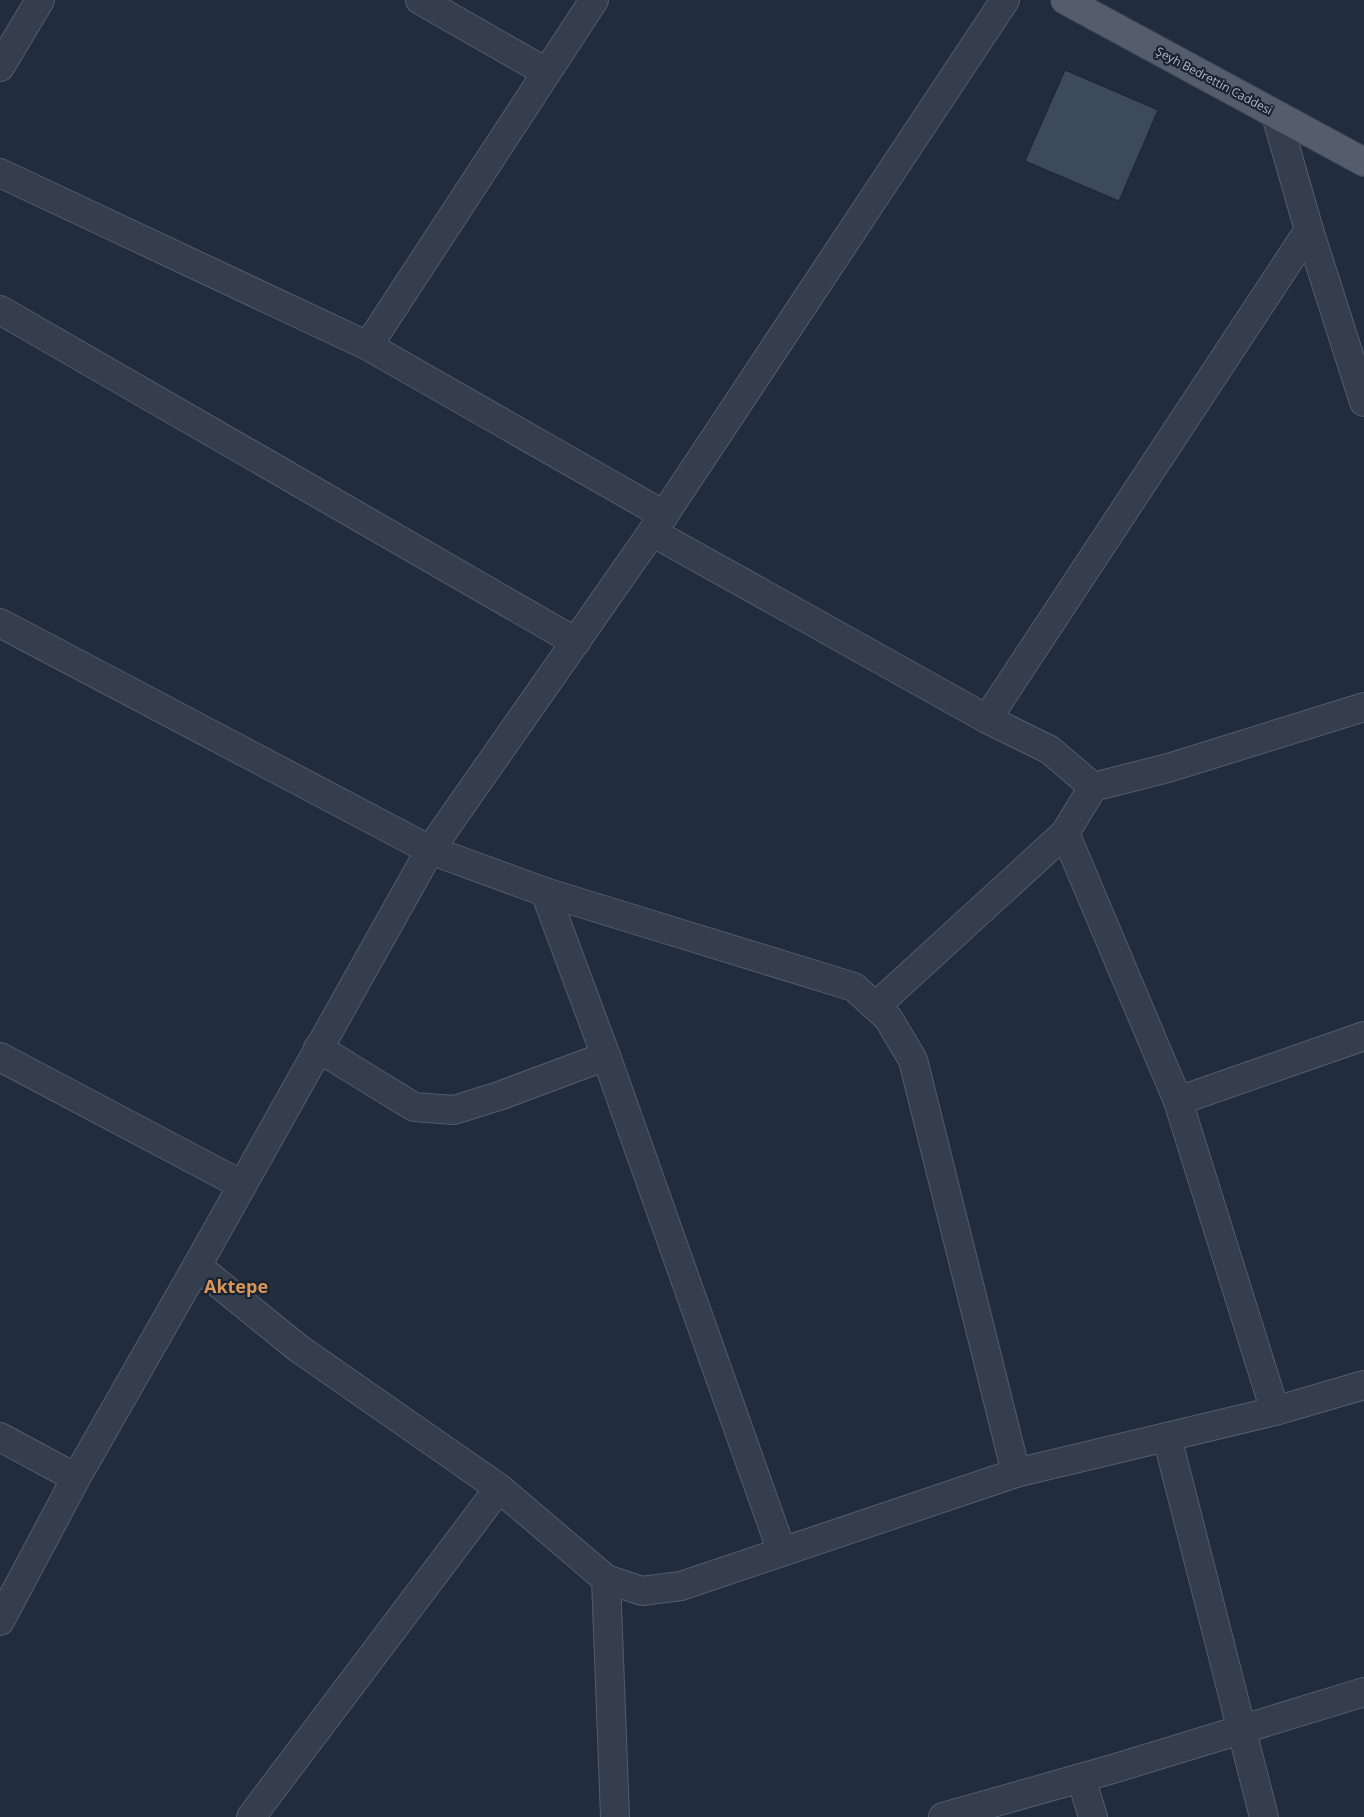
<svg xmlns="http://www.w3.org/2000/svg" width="1364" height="1817" font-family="'Open Sans',sans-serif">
  <rect width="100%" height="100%" fill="#212c3c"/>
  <path fill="#3d4a5b" stroke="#1c2533" d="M1065,70L1158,110L1119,201L1025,161Z"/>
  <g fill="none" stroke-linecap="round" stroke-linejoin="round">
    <defs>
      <g id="minor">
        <path d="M420,0L546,72"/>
        <path d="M0,67L40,0"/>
        <path d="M1276,115L1309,230L1364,402"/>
        <path d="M0,173L368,346L664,515"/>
        <path d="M0,310L576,642"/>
        <path d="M368,346L594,0"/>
        <path d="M652,532L987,719L1050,750L1093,787L1168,768L1364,707"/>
        <path d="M0,623L430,850L545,892L854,987L888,1018L913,1060L1016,1473"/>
        <path d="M987,719L1309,230"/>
        <path d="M1065,833L1178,1101L1275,1411"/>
        <path d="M545,892L606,1056L782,1552"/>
        <path d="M876,1006L1065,833L1093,787"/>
        <path d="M318,1048L414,1107L454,1110L499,1096L606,1056"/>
        <path d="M0,1057L242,1185"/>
        <path d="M1178,1101L1364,1036"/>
        <path d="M0,1437L76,1478"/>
        <path d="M1167,1437L1264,1817"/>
        <path d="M606,1579L642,1591L681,1586L1016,1473L1275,1411L1364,1385"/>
        <path d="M0,1621L76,1478L197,1266"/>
        <path d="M1081,1778L1093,1817"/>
        <path d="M251,1817L499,1488"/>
        <path d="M615,1817L606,1579L499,1488L298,1348L197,1266L430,850L664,515L1005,0"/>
        <path d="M943,1817L1116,1768L1364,1692"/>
      </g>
      <path id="major" d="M1065,0L1364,162"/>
    </defs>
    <use href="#minor" stroke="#535c6a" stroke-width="30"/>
    <use href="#major" stroke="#3e4755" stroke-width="30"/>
    <use href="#minor" stroke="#353e4c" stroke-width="28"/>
    <use href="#major" stroke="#535d6c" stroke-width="28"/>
  </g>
  <g text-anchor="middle" stroke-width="4.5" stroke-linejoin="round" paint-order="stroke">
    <g font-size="12" fill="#b0b9c8" stroke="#1a2331">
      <text transform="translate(1214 81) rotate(28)" y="4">Şeyh Bedrettin Caddesi</text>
    </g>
    <g font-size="18" font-weight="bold" fill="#d9955a" stroke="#1a2331">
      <text x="236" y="1293">Aktepe</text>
    </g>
  </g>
</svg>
